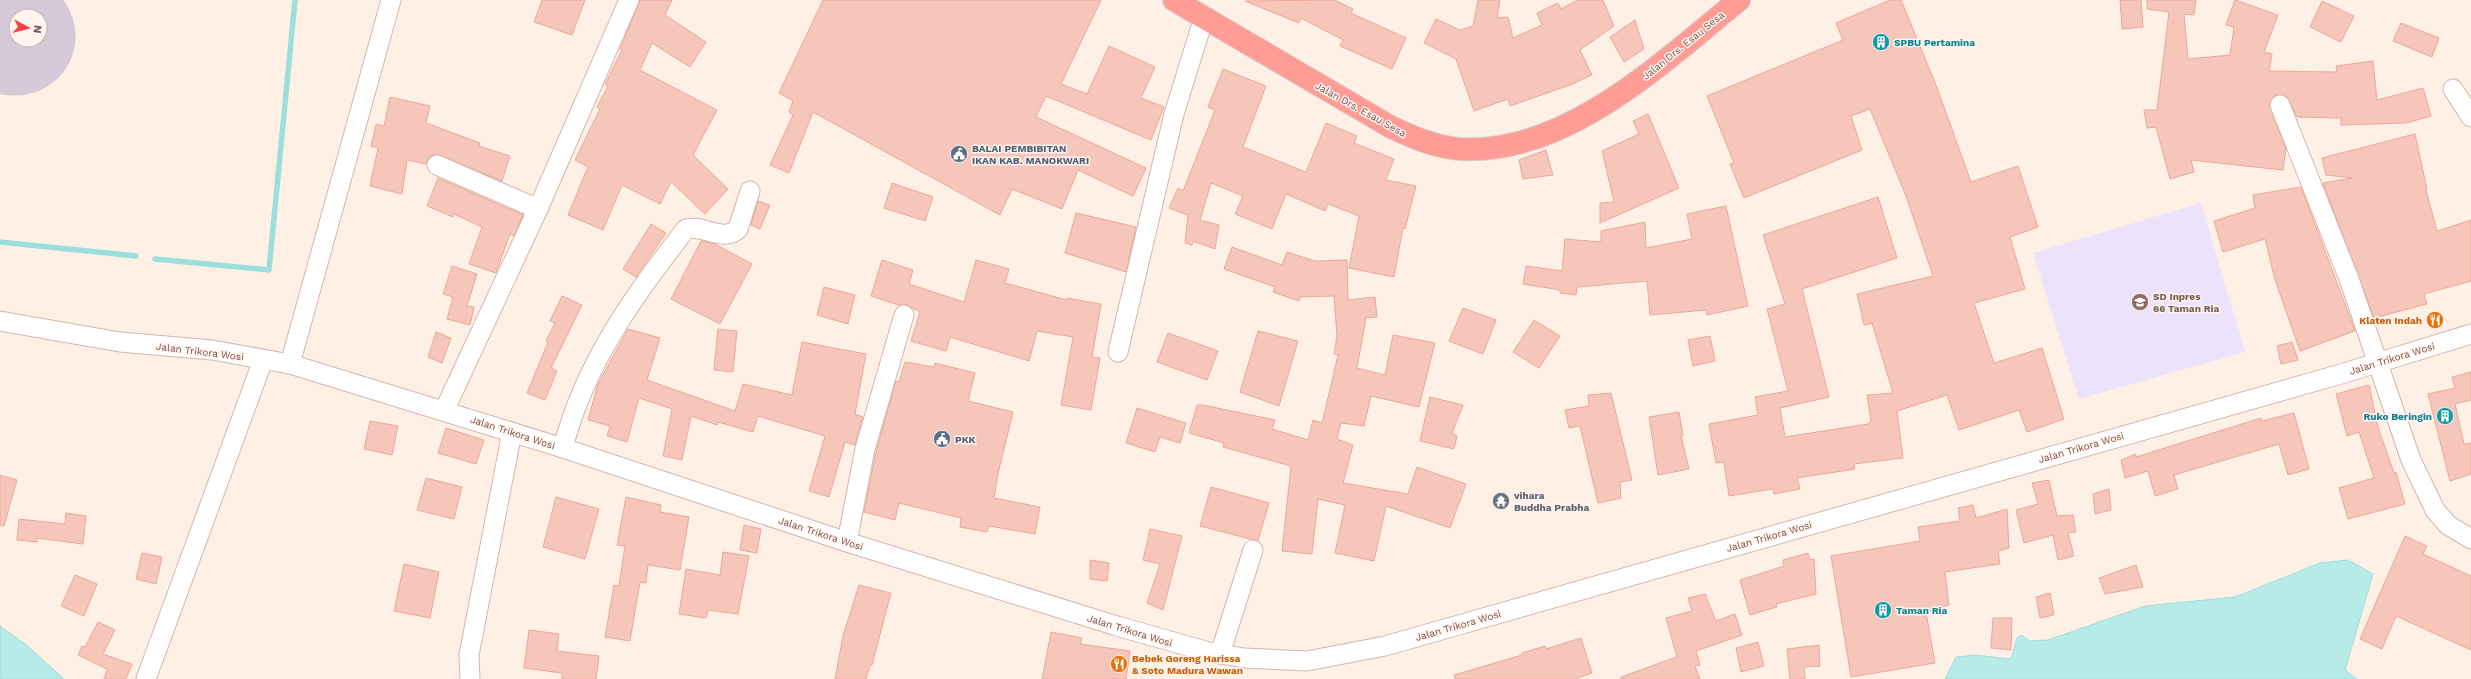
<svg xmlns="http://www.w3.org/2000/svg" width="2471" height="679" font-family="'Work Sans',sans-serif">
  <rect width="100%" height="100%" fill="#fef0e5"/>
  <path fill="#ede2fb" d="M2201,203L2245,352L2079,399L2033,253Z"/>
  <g fill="#b7ebe8" stroke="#9cdedb">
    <path d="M2348,560L2373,574L2345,670L2357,679H1945L1956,657L1975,655L2011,659L2017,638L2021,635L2030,641L2048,640L2145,606L2235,597L2320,563Z"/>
    <path d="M0,626L24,643L64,679H0Z"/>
  </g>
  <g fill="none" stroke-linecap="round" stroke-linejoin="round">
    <g stroke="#9cdedb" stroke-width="5.5">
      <path d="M0,242L136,256"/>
      <path d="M155,259L269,270L295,0"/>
    </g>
    <path stroke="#d6c9d8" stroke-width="48" d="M0,3L5,27L0,47"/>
    <path stroke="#d6c9d8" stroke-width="119" d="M0,35L16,36"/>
  </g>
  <g fill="#f7c6ba" stroke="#eba798">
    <path d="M542,0H585L572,35L534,22Z"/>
    <path d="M640,0H672L665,15L706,42L690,67L652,43L640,70L717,110L693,155L728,189L705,214L671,182L660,204L622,185L603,230L568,215L588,167L575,160L600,109L597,107L608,86L605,84L622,50L620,49Z"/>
    <path d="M823,0H1101L1061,84L1087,94L1109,46L1155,67L1141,98L1164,107L1151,140L1046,96L1036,117L1146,168L1133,196L1078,170L1062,209L1012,189L1000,215L813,112L789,173L770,165L793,115L789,112L793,101L779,93Z"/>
    <path d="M1335,0L1353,9L1351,13L1406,38L1392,69L1340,46L1343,40L1301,18L1299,23L1245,1Z"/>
    <path d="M1478,0H1500L1497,18L1508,17L1513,38L1542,25L1537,13L1558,3L1561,9L1578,0H1603L1614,26L1580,50L1592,75L1570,85L1510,106L1508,99L1474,111L1456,59L1424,43L1436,19L1460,30L1473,26Z"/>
    <path d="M1890,0H1901L1936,85L1971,182L2018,166L2038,227L2010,237L2025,289L1974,303L1994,363L2042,348L2064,419L2027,432L2019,410L1959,430L1947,395L1897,411L1903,458L1854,464L1855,469L1797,478L1800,489L1774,494L1773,489L1729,496L1724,462L1716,463L1709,424L1758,415L1755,397L1788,391L1767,309L1785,304L1763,235L1878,197L1897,258L1802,289L1829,397L1780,408L1785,437L1868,424L1871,421L1867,395L1893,393L1872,323L1864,325L1857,294L1933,276L1906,196L1870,109L1851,116L1862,150L1744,198L1730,164L1734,163L1707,96L1843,40L1836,23Z"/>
    <path d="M2120,0H2141L2143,27L2122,29Z"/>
    <path d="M2147,0H2196L2194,15L2184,14L2188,59L2230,55L2234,27L2226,25L2235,0L2278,15L2264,52L2272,54L2269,71L2337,72L2336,66L2373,61L2377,100L2423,88L2431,116L2406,123L2341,125V118L2297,117L2287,97L2276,95L2269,104L2286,149L2283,170L2191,160L2194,172L2170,179L2156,127L2147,128L2144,110H2157L2169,12L2147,9Z"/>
    <path d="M2322,1L2354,16L2341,42L2310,27Z"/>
    <path d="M1635,20L1644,49L1624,62L1610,37Z"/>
    <path d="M2401,23L2439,38L2432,57L2393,41Z"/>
    <path d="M1223,69L1266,86L1243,147L1306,172L1326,123L1357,136L1354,143L1394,159L1386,180L1416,186L1405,229L1403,228L1394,277L1349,268L1359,216L1328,204L1325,211L1286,194L1272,229L1235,214L1243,196L1211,183L1200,220L1219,225L1215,249L1193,241L1192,245L1185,243L1188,215L1169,208L1178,188L1183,191L1215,110L1208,107Z"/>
    <path d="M390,97L430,106L426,123L480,143L479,146L510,156L502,181L436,154L430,156L426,164L407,160L402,194L370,186L378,148L371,146L376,124L384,126Z"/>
    <path d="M1648,114L1679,188L1600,223V203L1614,202L1602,151L1639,134L1633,121Z"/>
    <path d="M2415,134L2427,189L2426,190L2437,231L2471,220V281L2424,294L2427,304L2374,318L2323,183L2352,178L2326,175L2322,158Z"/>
    <path d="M1546,150L1553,175L1523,179L1519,160Z"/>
    <path d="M438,178L523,215L514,236L510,234L496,273L469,264L482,227L454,214L453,217L427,206Z"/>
    <path d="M892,183L933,197L925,221L884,208Z"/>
    <path d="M2301,187L2355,331L2300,351L2275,280L2265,239L2223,252L2214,221L2255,208L2253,195Z"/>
    <path d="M758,201L770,205L760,229L751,225Z"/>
    <path d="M1726,206L1748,306L1707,315L1706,310L1650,315L1647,281L1577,287L1576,295L1560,293V290L1523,284L1526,266L1562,271L1565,239L1601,242V231L1645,222L1646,248L1692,239L1687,214Z"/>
    <path d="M1076,213L1136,227L1126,272L1065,253Z"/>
    <path d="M651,224L666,233L636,277L623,269Z"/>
    <path d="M701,241L715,244L752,264L720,324L671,299Z"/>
    <path d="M1232,247L1282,265L1287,252L1315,261L1347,260L1348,300L1375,297L1377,317L1366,318L1357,368L1385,375L1393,335L1435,343L1419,407L1371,396L1364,426L1341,423L1337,439L1353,445L1343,483L1408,494L1417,467L1466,484L1450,528L1386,506L1374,561L1335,553L1345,505L1318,499L1312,554L1282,551L1291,466L1223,447L1224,443L1189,433L1197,405H1203L1275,420L1272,429L1308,440L1313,420L1322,423L1338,355L1334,354L1337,336L1334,296L1300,297L1299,301L1273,292L1275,287L1224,269Z"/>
    <path d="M882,260L913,270L909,284L964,302L976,260L1009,269L1005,283L1067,300V298L1101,304L1092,357L1100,358L1091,410L1061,405L1073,337L1037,331L1029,361L950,337L946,351L911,341L920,312L907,305H899L871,296Z"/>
    <path d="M452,266L477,274L467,306L474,307L470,325L447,319L453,297L443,294Z"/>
    <path d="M824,287L855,295L848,324L817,315Z"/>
    <path d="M562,296L582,305L551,368L557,371L545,400L527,393L548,342L546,341L555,323L550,321Z"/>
    <path d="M1463,308L1496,320L1483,354L1449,341Z"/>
    <path d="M1534,320L1560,336L1539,368L1513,352Z"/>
    <path d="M628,329L660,338L647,380L735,411L743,384L792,395L802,342L866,354L855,414L863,417L855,445L845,442L829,497L809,491L825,436L758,416L753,432L718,422L717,425L691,416L682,460L663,456L672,409L639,398L627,442L607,436L610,426L588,420L598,384Z"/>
    <path d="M718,329L737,331L733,372L714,370Z"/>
    <path d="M1258,331L1298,341L1279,406L1240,392Z"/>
    <path d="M436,332L451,338L442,363L428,357Z"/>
    <path d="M1168,333L1218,351L1207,380L1157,362Z"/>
    <path d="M1710,336L1715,361L1693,366L1688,340Z"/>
    <path d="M2292,342L2298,360L2281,364L2277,346Z"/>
    <path d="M905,362L934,367L935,363L975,373L968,401L1013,412L998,474L994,498L1040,507L1035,534L989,526L987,532L960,527L961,518L899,503L895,520L864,512L876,452L896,381L899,382Z"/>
    <path d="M2471,372V400L2455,404L2464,444L2471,443V474L2450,481L2428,394L2455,388L2452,377Z"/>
    <path d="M2369,385L2378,427L2394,473L2396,472L2405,504L2348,519L2339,488L2374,478L2359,432L2347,436L2336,394Z"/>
    <path d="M1611,393L1632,480L1620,482L1621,498L1598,503L1580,426L1569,428L1565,410L1589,406L1588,395Z"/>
    <path d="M1430,397L1463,405L1452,433L1457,436L1454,449L1420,441Z"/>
    <path d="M1137,408L1186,423L1180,443L1160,437L1155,452L1126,443Z"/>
    <path d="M1679,412L1683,436H1681L1689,469L1658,475L1649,417Z"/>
    <path d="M2294,413L2309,469L2288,475L2279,444L2174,475L2178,489L2155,496L2148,471L2125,478L2121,460L2136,454V457L2261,418L2262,421Z"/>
    <path d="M370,421L398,426L392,455L364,449Z"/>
    <path d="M446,428L484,440L476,464L438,453Z"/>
    <path d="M0,475L17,480L4,526L0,525Z"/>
    <path d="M426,478L462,487L454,519L417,510Z"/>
    <path d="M2049,480L2057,516L2073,515L2076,532L2068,533L2074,556L2058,560L2053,535L2024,543L2016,510L2038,504L2032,483Z"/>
    <path d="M1211,487L1269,503L1258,541L1200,526Z"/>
    <path d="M2109,489L2111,510L2095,514L2093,494Z"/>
    <path d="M556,497L599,509L585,559L543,547Z"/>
    <path d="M626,497L661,505L660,512L689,517L680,570L648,565L646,583L640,582L630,641L605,637L614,585L619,586L625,546L617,545Z"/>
    <path d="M1973,505L1976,518L2007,509L2009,548L1998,551L2000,564L1945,572L1949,605L1926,612L1935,663L1851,677L1831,556L1920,541L1918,527L1960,521L1958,508Z"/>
    <path d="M66,513L86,516L83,544L37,538V542L17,540L19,519L65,524Z"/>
    <path d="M744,525L761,529L757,553L740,550Z"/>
    <path d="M1150,529L1182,536L1163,610L1147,603L1160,564L1143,560Z"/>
    <path d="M2405,536L2427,546L2423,554L2471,576V650L2396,616L2382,649L2360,639Z"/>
    <path d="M723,552L749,556L738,614L708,610L706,618L679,614L686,569L720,575Z"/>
    <path d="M142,553L162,557L156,584L136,579Z"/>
    <path d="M1808,553L1810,560L1814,559L1816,594L1776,604L1777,607L1750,615L1740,580L1784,566L1783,560Z"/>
    <path d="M1090,560L1109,563L1107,581L1090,579Z"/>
    <path d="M404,564L439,572L430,618L394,611Z"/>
    <path d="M2136,565L2143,587L2105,594L2099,578Z"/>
    <path d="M75,575L97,584L84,616L61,606Z"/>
    <path d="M859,585L891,593L872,665H870L866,679H835L843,636Z"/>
    <path d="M2050,593L2054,615L2040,618L2036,597Z"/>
    <path d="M1705,594L1716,621L1735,614L1742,635L1696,651L1700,665L1695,666L1700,679H1621V677L1677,657L1666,618L1692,611L1688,598Z"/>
    <path d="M1993,618H2012L2011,650L1991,648Z"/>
    <path d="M98,622L115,630L103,654L132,664L126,679H104L107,669L78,655L82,646L85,647Z"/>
    <path d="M529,630L559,634L557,651L599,656L596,679H562V673L524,668Z"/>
    <path d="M1051,632L1082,638L1080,644L1130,651L1126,679H1042Z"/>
    <path d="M1581,638L1592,673L1575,679H1455L1454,675L1522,655V653L1545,646L1546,649Z"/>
    <path d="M1758,642L1764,666L1741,672L1736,648Z"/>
    <path d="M1819,645L1820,666L1804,667L1805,679H1790L1787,649Z"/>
  </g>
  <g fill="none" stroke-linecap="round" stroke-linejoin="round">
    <defs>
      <g id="minor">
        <path d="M2453,89L2471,117"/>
        <path d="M2280,105L2349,279L2411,460L2435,510L2448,525L2471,539"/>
        <path d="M437,165L538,209"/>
        <path d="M0,321L120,342L212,350L290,364L563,448L847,542L1117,626L1209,652L1244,658L1307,661L1385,646L2341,374L2471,334"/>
        <path d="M1118,352L1174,114L1204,17"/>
        <path d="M290,364L391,0"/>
        <path d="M444,411L538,209L629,0"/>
        <path d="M563,448C584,365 634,295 686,229C703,224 723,243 738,229L750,191"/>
        <path d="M847,542L865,449L904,315"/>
        <path d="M1220,654L1253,550"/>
        <path d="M146,679L263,360"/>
        <path d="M470,679L469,655L512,432"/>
      </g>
      <path id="highway" d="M1174,0L1391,127C1412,137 1435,147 1460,149C1565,156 1664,61 1739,0"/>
    </defs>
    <use href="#minor" stroke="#d4b6ac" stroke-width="21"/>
    <use href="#highway" stroke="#dacecb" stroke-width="24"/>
    <use href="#minor" stroke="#fff" stroke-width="19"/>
    <use href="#highway" stroke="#ff9c96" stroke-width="22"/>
  </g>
  <defs>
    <symbol id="building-disc" viewBox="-11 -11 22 22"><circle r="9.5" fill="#0f9aa8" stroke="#fff5ee"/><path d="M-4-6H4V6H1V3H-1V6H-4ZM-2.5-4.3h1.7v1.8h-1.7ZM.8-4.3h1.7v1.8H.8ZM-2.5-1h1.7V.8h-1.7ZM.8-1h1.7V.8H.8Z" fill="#fff"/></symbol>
    <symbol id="civic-disc" viewBox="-11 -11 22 22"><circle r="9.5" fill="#5c6f8a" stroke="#fff5ee"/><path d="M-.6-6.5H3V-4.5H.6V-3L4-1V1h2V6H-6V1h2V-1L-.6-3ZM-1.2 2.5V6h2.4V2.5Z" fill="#fff"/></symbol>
    <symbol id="school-disc" viewBox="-11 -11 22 22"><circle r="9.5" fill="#8d6e63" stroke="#fff5ee"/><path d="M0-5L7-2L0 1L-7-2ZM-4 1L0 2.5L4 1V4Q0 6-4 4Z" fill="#fff"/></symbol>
    <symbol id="restaurant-disc" viewBox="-11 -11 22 22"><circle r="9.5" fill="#e8710a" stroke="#fff5ee"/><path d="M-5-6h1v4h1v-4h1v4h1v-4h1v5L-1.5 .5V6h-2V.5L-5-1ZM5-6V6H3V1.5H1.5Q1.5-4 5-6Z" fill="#fff"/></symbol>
    <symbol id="temple-disc" viewBox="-11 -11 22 22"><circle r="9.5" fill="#6b7280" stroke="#fff5ee"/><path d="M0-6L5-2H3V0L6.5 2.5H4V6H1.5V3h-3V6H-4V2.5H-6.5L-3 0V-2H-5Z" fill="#fff"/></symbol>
  </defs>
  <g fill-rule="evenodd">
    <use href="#building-disc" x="1871" y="32" width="20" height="20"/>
    <use href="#civic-disc" x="949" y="144" width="20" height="20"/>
    <use href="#school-disc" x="2130" y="292" width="20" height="20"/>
    <use href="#restaurant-disc" x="2425" y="310" width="20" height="20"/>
    <use href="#building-disc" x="2435" y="406" width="20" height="20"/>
    <use href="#civic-disc" x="932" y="429" width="20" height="20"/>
    <use href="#temple-disc" x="1491" y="491" width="20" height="20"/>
    <use href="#building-disc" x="1873" y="600" width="20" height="20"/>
    <use href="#restaurant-disc" x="1109" y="654" width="20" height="20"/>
  </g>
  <g text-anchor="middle" stroke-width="3" stroke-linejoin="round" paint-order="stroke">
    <g font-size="10" font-weight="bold" fill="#0d838f" stroke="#fff5ee" text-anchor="start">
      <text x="1894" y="46">SPBU Pertamina</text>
      <text x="2432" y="420" text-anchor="end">Ruko Beringin</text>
      <text x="1896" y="614">Taman Ria</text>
    </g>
    <g font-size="10" fill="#7b4f47" stroke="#fff5ee">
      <text transform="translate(1683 45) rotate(-39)" y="4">Jalan Drs. Esau Sesa</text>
      <text transform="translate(1361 109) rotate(29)" y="4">Jalan Drs. Esau Sesa</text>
      <text transform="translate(200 351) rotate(7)" y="4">Jalan Trikora Wosi</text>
      <text transform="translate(2392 358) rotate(-17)" y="4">Jalan Trikora Wosi</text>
      <text transform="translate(513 432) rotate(18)" y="4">Jalan Trikora Wosi</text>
      <text transform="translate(2081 447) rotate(-16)" y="4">Jalan Trikora Wosi</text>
      <text transform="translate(821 533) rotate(18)" y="4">Jalan Trikora Wosi</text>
      <text transform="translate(1769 536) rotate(-16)" y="4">Jalan Trikora Wosi</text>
      <text transform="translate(1458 625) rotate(-16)" y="4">Jalan Trikora Wosi</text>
      <text transform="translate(1130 630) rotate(17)" y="4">Jalan Trikora Wosi</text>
    </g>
    <g font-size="10" font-weight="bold" fill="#4e5e75" stroke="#fff5ee" text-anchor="start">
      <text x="972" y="152">BALAI PEMBIBITAN<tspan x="972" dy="12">IKAN KAB. MANOKWARI</tspan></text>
      <text x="955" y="443">PKK</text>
    </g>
    <g font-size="10" font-weight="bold" fill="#785e54" stroke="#fff5ee" text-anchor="start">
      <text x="2153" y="300">SD Inpres<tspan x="2153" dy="12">66 Taman Ria</tspan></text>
    </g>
    <g font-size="10" font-weight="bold" fill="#c56008" stroke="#fff5ee" text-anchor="end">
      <text x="2422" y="324">Klaten Indah</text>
      <text x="1132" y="662" text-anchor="start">Bebek Goreng Harissa<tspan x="1132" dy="12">&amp; Soto Madura Wawan</tspan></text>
    </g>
    <g font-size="10" font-weight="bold" fill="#5b616d" stroke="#fff5ee" text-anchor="start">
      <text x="1514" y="499">vihara<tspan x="1514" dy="12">Buddha Prabha</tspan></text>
    </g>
  </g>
  <g transform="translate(28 28) rotate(97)"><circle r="19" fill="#fff5ee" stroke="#cab3ab"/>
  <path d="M0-3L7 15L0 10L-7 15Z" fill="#f5423e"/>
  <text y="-6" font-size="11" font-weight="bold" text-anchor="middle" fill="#7b4f47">N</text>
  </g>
</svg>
